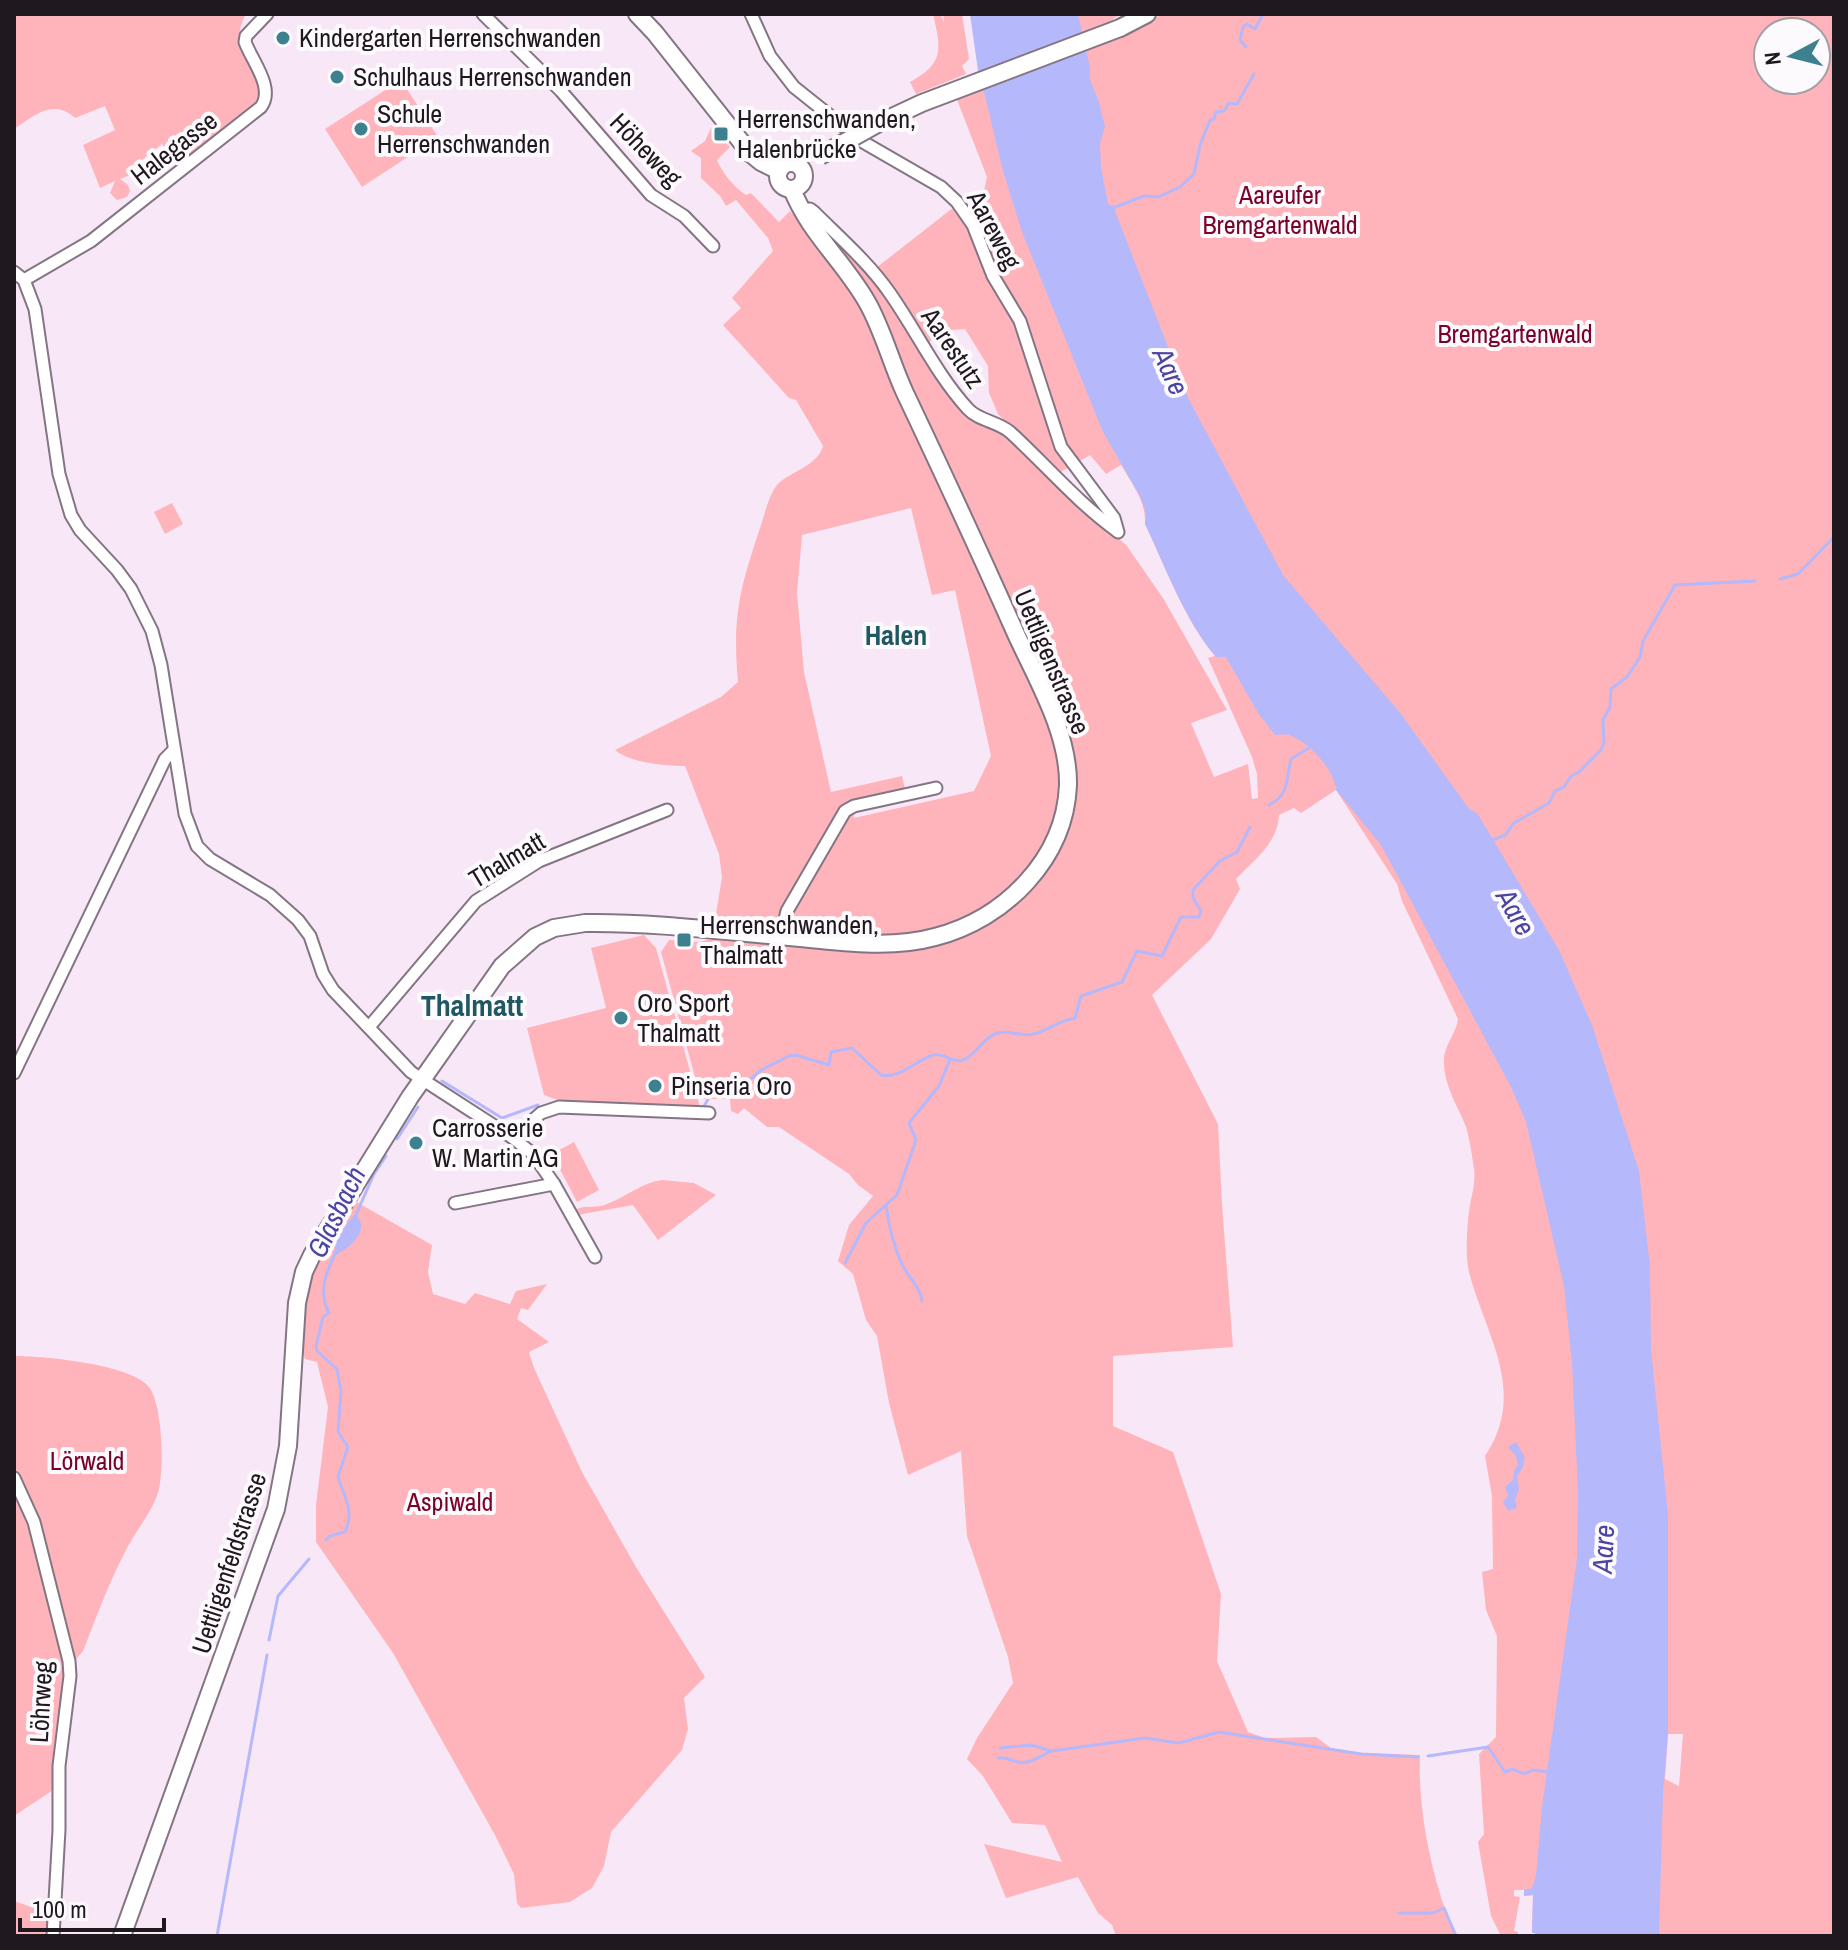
<svg xmlns="http://www.w3.org/2000/svg" width="1848" height="1950" font-family="'Archivo Narrow',sans-serif">
  <rect width="100%" height="100%" fill="#f8e8f7"/>
  <g fill="#feb4ba" fill-rule="evenodd">
    <path d="M14,14H246C224,53 267,67 261,102L185,161L177,162L162,144L132,168L133,174L120,179L128,185L130,191L127,197L117,200L110,193L115,181L100,188L83,145L115,130L105,106L75,118C53,98 34,116 14,129Z"/>
    <path d="M933,14H940L944,22L943,14H962L969,59L962,66L966,74L916,94L910,82C945,63 941,49 933,14Z"/>
    <path d="M1078,14H1122L1114,18L1112,23L1118,35L1123,36L1162,14H1834V1936H1535V1933H1532L1533,1895L1524,1896V1890H1514V1896L1520,1897L1514,1931L1518,1932V1936H1501L1491,1916L1478,1842L1484,1834L1479,1754L1496,1737L1497,1636L1486,1610L1482,1572L1493,1569L1492,1496L1485,1456C1528,1391 1486,1337 1469,1272C1465,1254 1467,1229 1469,1211C1471,1197 1476,1183 1474,1169C1472,1156 1470,1140 1466,1127C1458,1106 1445,1088 1444,1064C1442,1047 1456,1035 1458,1019L1402,901L1397,884L1336,790L1301,813L1294,808L1279,815C1278,843 1254,860 1236,879L1240,889L1211,939L1152,995L1218,1124L1222,1205L1233,1347L1113,1356V1426L1173,1452L1221,1594L1217,1661L1248,1732L1265,1738L1316,1737L1331,1748L1363,1753L1420,1755C1418,1802 1427,1850 1440,1894C1444,1909 1452,1922 1457,1936H1116L1112,1925L1098,1913L1078,1877L1006,1898L984,1844L1062,1862L1045,1825L1012,1823L983,1776L967,1759L977,1738L1013,1683L1008,1657L967,1536L961,1451L908,1475L889,1403L877,1336L866,1320L853,1274L838,1261L849,1225L873,1196L858,1185L849,1174L779,1127H767L744,1108L738,1114L731,1111L730,1099H701L661,952L669,940L699,942L712,939L722,877L719,854L685,766C666,766 630,763 615,750L721,697L738,682C732,615 740,588 761,525C765,513 769,495 777,485C790,471 817,467 823,446L796,400L789,398L723,325L741,308L732,298L773,251L768,238L736,200L726,206L720,196L701,178V158L691,151L705,141L711,128L730,147L717,160C723,174 734,187 746,195L751,193L779,222L790,211L802,223L811,213L886,294L967,414L1004,431L1127,546L1163,598L1227,710L1191,723L1214,777L1248,764L1252,799L1258,798L1257,774L1252,757L1208,658L1215,656C1184,619 1166,568 1145,524C1146,501 1132,484 1121,465L1106,474L1090,455L1075,464L1068,454L985,243L981,204L987,177L956,97L1080,33ZM1768,32H1816V80H1768ZM911,508L932,595L955,590L991,756L974,791L854,818L851,802L905,789L902,776L831,792L804,672L797,593L802,535ZM1668,1734H1683L1679,1786L1665,1779Z"/>
    <path d="M401,80L438,137L362,187L325,129Z"/>
    <path d="M954,207L965,218L1015,315L1072,466L1056,474L998,414L989,393L988,366L965,329L951,330L942,318L934,323L940,333L926,345L876,268Z"/>
    <path d="M172,503L183,524L165,534L154,512Z"/>
    <path d="M644,935L656,948L700,1107L563,1102L544,1095L527,1028L606,1008L591,948Z"/>
    <path d="M574,1142L599,1190L577,1202L552,1154Z"/>
    <path d="M662,1180L694,1183L716,1195L658,1240L633,1205L577,1215L575,1210C585,1204 596,1209 607,1204C626,1197 641,1183 662,1180Z"/>
    <path d="M353,1200L432,1245L428,1272L433,1294L465,1304L475,1293L510,1304L516,1291L547,1284L528,1310L521,1308L517,1319L549,1342L529,1352L534,1368L582,1472L636,1567L705,1677L684,1698L688,1729L682,1750L611,1832L604,1866L592,1888L570,1902L521,1908L517,1903L514,1874L495,1835L393,1653L316,1542V1505L328,1407L317,1362L305,1359L298,1338L310,1270Z"/>
    <path d="M14,1356C43,1356 131,1364 149,1387C163,1405 165,1475 157,1496C149,1516 133,1535 124,1554C108,1585 96,1618 83,1651L72,1664L56,1788L14,1816Z"/>
    <path d="M14,1901L51,1914L50,1936H14Z"/>
  </g>
  <g fill="#b5b8fa">
    <path d="M970,14H1078L1090,68V80L1099,102L1105,127L1100,143L1101,168L1108,204L1113,206L1188,398L1283,575L1401,714L1469,809L1477,813L1559,950L1592,1025L1639,1171L1650,1266L1651,1349L1668,1515V1734L1663,1793L1659,1936H1535V1933H1532L1533,1895L1524,1896V1890L1532,1888L1536,1876L1542,1807L1577,1558L1578,1491L1572,1363L1564,1286L1526,1122L1511,1087L1381,845L1336,790C1335,770 1308,741 1289,735C1287,734 1277,735 1275,735L1258,713L1226,657H1216C1184,619 1166,568 1145,524L1146,513L1141,498L1103,432L1022,232L1003,171L983,88L980,85Z"/>
    <path d="M354,1215H357C359,1219 362,1223 361,1228C360,1239 343,1253 334,1255L337,1236Z"/>
    <path d="M1516,1442L1525,1458L1522,1469L1517,1476L1519,1489L1515,1499L1517,1508L1508,1511L1503,1502L1508,1496L1505,1487L1513,1480L1514,1470L1518,1465L1516,1456L1508,1447Z"/>
  </g>
  <g fill="none" stroke-linecap="round" stroke-linejoin="round">
    <g stroke="#b5b8fa" stroke-width="3">
      <path d="M1246,47L1240,40L1243,27L1247,24L1255,29L1263,14"/>
      <path d="M1113,208L1144,196L1158,197L1180,187L1194,174L1200,145L1210,120L1214,119L1216,112L1224,111L1229,103L1237,104L1254,74"/>
      <path d="M1780,579L1798,574L1834,537"/>
      <path d="M1269,805C1290,795 1286,778 1291,759L1312,746"/>
      <path d="M1490,841L1505,835L1514,823L1549,803L1555,791L1564,787L1571,776L1579,772L1601,750L1604,743L1603,720L1610,707L1611,689L1627,677L1640,657L1643,641L1675,585L1755,581"/>
      <path d="M442,1081L502,1118L538,1105"/>
      <path d="M703,1108L711,1094L739,1089L761,1070L789,1056L796,1055L829,1065L831,1052L852,1048L881,1075C900,1079 916,1060 933,1055C944,1052 953,1064 963,1060C977,1055 982,1038 997,1033C1009,1030 1022,1037 1034,1034C1049,1030 1060,1020 1075,1018L1081,996L1122,982L1137,951L1162,956L1181,917H1199L1201,911L1193,898V890L1220,861L1237,852L1250,827"/>
      <path d="M397,1139L418,1107"/>
      <path d="M886,1206C889,1226 893,1244 901,1262C907,1277 920,1285 922,1301"/>
      <path d="M355,1217L374,1174L386,1156"/>
      <path d="M845,1263L866,1223L897,1195L916,1140L909,1123L939,1086L950,1059"/>
      <path d="M326,1540L330,1536L345,1532C355,1511 344,1497 338,1477L348,1447L338,1432L341,1391L337,1369L317,1351L316,1346L323,1317L329,1313C318,1292 326,1272 336,1252"/>
      <path d="M269,1640L278,1596L309,1559"/>
      <path d="M1000,1748L1031,1745L1052,1751L1145,1738L1179,1743L1219,1732L1361,1754L1418,1757"/>
      <path d="M1428,1756L1488,1747L1505,1772L1513,1769L1524,1774L1533,1770L1549,1772"/>
      <path d="M998,1758C1007,1757 1009,1760 1018,1762C1028,1765 1041,1756 1051,1751"/>
      <path d="M1399,1913H1433L1444,1908L1456,1936"/>
      <path d="M217,1936L267,1655"/>
    </g>
    <defs>
      <g id="street">
        <path d="M483,14L561,91L651,195L684,216L713,246"/>
        <path d="M751,14L770,56L794,87L863,142L941,187L957,202L973,225L993,276L1020,321L1061,447L1114,518L1118,532"/>
        <path d="M802,210L810,209L814,212C840,238 868,262 889,292C916,330 936,374 968,409C979,421 997,421 1010,432C1046,465 1077,502 1117,531"/>
        <path d="M14,272L24,280L35,309L59,474L71,515L80,530L117,570L131,589L152,631L161,665L185,814L197,846L210,859L270,895L298,920L310,936L323,974L333,990L411,1072L513,1138L533,1154L554,1184L595,1257"/>
        <path d="M24,280L91,241L261,107C275,88 252,61 245,42L246,36L267,14"/>
        <path d="M781,936L787,911L845,811L854,806L936,788"/>
        <path d="M369,1027L476,901L539,861L667,810"/>
        <path d="M14,1073L165,759L173,751"/>
        <path d="M513,1138L541,1113L559,1107L709,1113"/>
        <path d="M455,1203L554,1184"/>
        <path d="M14,1478L34,1522L69,1661L70,1676L59,1766V1830L53,1936"/>
      </g>
      <g id="secondary">
        <path d="M637,14L655,33L750,153L761,162L779,171"/>
        <path d="M1120,28L1147,14"/>
        <circle cx="791" cy="176" r="13"/>
        <path d="M122,1936L276,1509L288,1446L297,1303L304,1272L312,1255L410,1097L502,966L535,937L554,928L585,923C656,922 729,932 800,938C845,942 891,949 935,937C1005,919 1065,859 1068,785C1069,733 1037,680 1016,634C980,553 943,473 905,393C891,363 883,330 867,302C845,263 808,231 792,189"/>
      </g>
    </defs>
    <use href="#street" stroke="#837583" stroke-width="15"/>
    <use href="#secondary" stroke="#837583" stroke-width="20"/>
    <use href="#street" stroke="#fff" stroke-width="11"/>
    <use href="#secondary" stroke="#fff" stroke-width="16"/>
    <defs>
      <path id="secondary-bridge" d="M820,156L877,124L922,103L1120,28"/>
    </defs>
    <use href="#secondary-bridge" stroke="#837583" stroke-width="20" stroke-linecap="butt"/>
    <use href="#secondary-bridge" stroke="#fff" stroke-width="16"/>
  </g>
  <g fill="#3d8190" stroke="#fdfafd" stroke-width="3">
    <circle cx="283" cy="38" r="8"/>
    <circle cx="337" cy="77" r="8"/>
    <circle cx="361" cy="129" r="8"/>
    <rect x="713" y="126" width="16" height="16" rx="4"/>
    <rect x="676" y="932" width="16" height="16" rx="4"/>
    <circle cx="621" cy="1018" r="8"/>
    <circle cx="655" cy="1086" r="8"/>
    <circle cx="416" cy="1143" r="8"/>
  </g>
  <g text-anchor="middle" stroke-width="8" stroke-linejoin="round" paint-order="stroke">
    <g font-size="26" fill="#1f191f" stroke="#fdfafd" text-anchor="start">
      <text x="299" y="47">Kindergarten Herrenschwanden</text>
      <text x="353" y="86">Schulhaus Herrenschwanden</text>
      <text x="377" y="123">Schule<tspan x="377" dy="30">Herrenschwanden</tspan></text>
      <text x="737" y="128">Herrenschwanden,<tspan x="737" dy="30">Halenbrücke</tspan></text>
      <text x="700" y="934">Herrenschwanden,<tspan x="700" dy="30">Thalmatt</tspan></text>
      <text x="637" y="1012">Oro Sport<tspan x="637" dy="30">Thalmatt</tspan></text>
      <text x="671" y="1095">Pinseria Oro</text>
      <text x="432" y="1137">Carrosserie<tspan x="432" dy="30">W. Martin AG</tspan></text>
    </g>
    <g font-size="26" fill="#1f191f" stroke="#fdfafd">
      <text transform="translate(174 148) rotate(-38)" y="9">Halegasse</text>
      <text transform="translate(646 150) rotate(46)" y="9">Höheweg</text>
      <text transform="translate(994 230) rotate(62)" y="9">Aareweg</text>
      <text transform="translate(953 348) rotate(56)" y="9">Aarestutz</text>
      <text transform="translate(1052 662) rotate(67)" y="9">Uettligenstrasse</text>
      <text transform="translate(507 860) rotate(-31)" y="9">Thalmatt</text>
      <text transform="translate(229 1563) rotate(-72)" y="9">Uettligenfeldstrasse</text>
      <text transform="translate(41 1702) rotate(-87)" y="9">Löhrweg</text>
    </g>
    <g font-size="26" fill="#7a0229" stroke="#fdfafd">
      <text x="1280" y="204">Aareufer<tspan x="1280" dy="30">Bremgartenwald</tspan></text>
      <text x="1515" y="343">Bremgartenwald</text>
      <text x="87" y="1470">Lörwald</text>
      <text x="450" y="1511">Aspiwald</text>
    </g>
    <g font-size="28" font-style="italic" fill="#4b44a2" stroke="#fdfafd">
      <text transform="translate(1171 371) rotate(66)" y="10">Aare</text>
      <text transform="translate(1516 912) rotate(60)" y="10">Aare</text>
      <text transform="translate(336 1212) rotate(-64)" y="10">Glasbach</text>
      <text transform="translate(1603 1549) rotate(-87)" y="10">Aare</text>
    </g>
    <g font-size="28" font-weight="bold" fill="#1f5762" stroke="#fdfafd">
      <text x="896" y="645">Halen</text>
    </g>
    <g font-size="30" font-weight="bold" fill="#1f5762" stroke="#fdfafd">
      <text x="472" y="1016">Thalmatt</text>
    </g>
  </g>
  <rect width="1848" height="1950" fill="none" stroke="#1f191f" stroke-width="32"/>
  <g transform="translate(1792 56) rotate(263)"><circle r="38" fill="#fdfafd" stroke="#a4a0a4" stroke-width="2"/>
  <path d="M0-6L14 30L0 20L-14 30Z" fill="#3d8190"/>
  <text y="-12" font-size="22" font-weight="bold" text-anchor="middle" fill="#1f191f">N</text>
  </g>
  <path d="M20 1918v12h144v-12" fill="none" stroke="#1f191f" stroke-width="4"/>
  <text x="32" y="1918" font-size="24" fill="#1f191f" stroke="#fdfafd" stroke-width="6" paint-order="stroke">100 m</text>
</svg>
